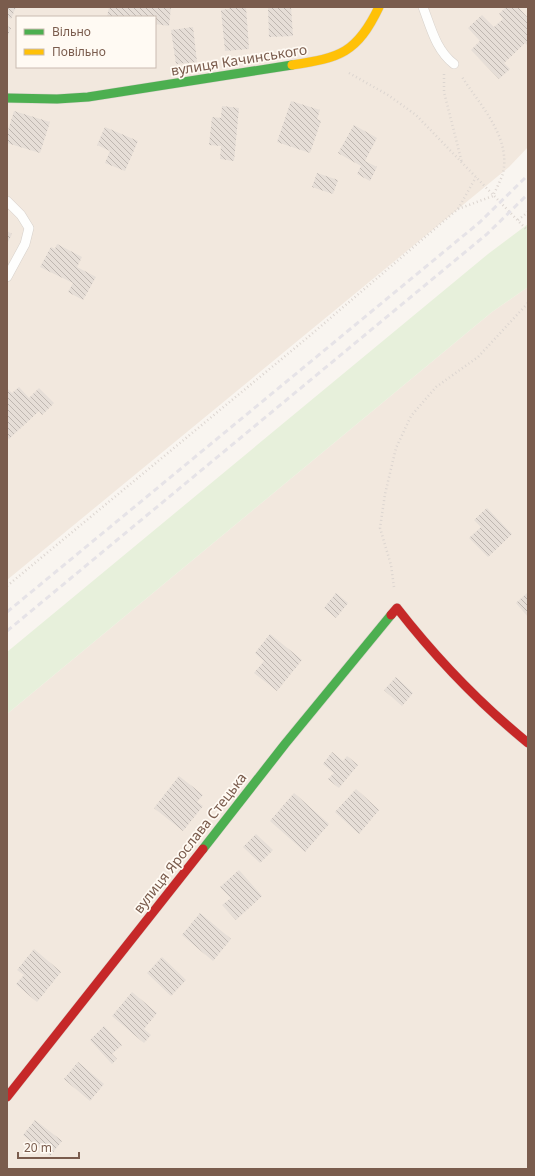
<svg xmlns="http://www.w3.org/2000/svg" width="535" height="1176" font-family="'Noto Sans',sans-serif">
  <defs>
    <pattern id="building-back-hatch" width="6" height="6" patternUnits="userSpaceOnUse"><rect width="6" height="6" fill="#e6ded7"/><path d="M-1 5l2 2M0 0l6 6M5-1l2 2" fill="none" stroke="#bfb7b1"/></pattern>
  </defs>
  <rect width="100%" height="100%" fill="#f9f5f0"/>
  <g fill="#f2e8de" fill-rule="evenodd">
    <path d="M7,7H528V147L509,167L7,580ZM17,17H155V67H17Z"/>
    <path d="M528,287V1169H7V714L492,312Z"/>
  </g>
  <path fill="#e7f0db" d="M528,224V287L492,312L7,714V652L488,254Z"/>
  <g fill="url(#building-back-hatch)">
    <path d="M7,7H16L11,19L7,17Z"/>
    <path d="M109,7H171L169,26L155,24V17H107Z"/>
    <path d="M229,7H246L249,49L225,51L221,10L229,9Z"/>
    <path d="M268,7H291L293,36L269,37Z"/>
    <path d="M506,7H518L528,18V46L525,43L504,63L510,69L499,79L471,50L480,41L468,28L482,15L494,27L503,19L499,14Z"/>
    <path d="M7,26L11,28L7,38Z"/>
    <path d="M193,27L197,62L176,64L171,30Z"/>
    <path d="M291,101L320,110L317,119L321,121L310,153L277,142Z"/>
    <path d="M222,106L239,108L234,161L220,159L221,146L209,145L212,117L221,118Z"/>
    <path d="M14,111L50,122L40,153L7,143V134Z"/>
    <path d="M354,125L377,138L365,161L377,167L370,181L357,174L361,166L338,153Z"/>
    <path d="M105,127L138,141L125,171L105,163L110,151L97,145Z"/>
    <path d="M317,173L338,180L333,194L312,187Z"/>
    <path d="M7,231L12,234L7,244Z"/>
    <path d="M57,244L82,257L77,267L96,277L83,300L68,292L73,283L40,267L51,247L55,249Z"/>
    <path d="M19,387L29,398L39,388L54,403L42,415L39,411L9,439L7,437V388L12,393Z"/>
    <path d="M487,508L512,534L488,557L469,538L481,527L474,520Z"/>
    <path d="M528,592V617L516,603Z"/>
    <path d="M336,593L348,603L336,618L324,608Z"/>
    <path d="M270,634L302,660L277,691L254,673L264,661L255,653Z"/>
    <path d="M396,677L413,693L402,706L384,690Z"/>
    <path d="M332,752L343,761L347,756L358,765L339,788L328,779L334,773L323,764Z"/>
    <path d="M179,776L203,795L197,802L203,806L183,831L154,808Z"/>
    <path d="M356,789L379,810L359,834L335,812Z"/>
    <path d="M294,793L329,824L305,852L270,821Z"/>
    <path d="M256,834L273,850L260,863L243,847Z"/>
    <path d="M239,870L262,896L236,920L222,905L231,898L220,887Z"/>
    <path d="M200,913L231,939L213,961L182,935Z"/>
    <path d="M34,949L61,972L37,1002L16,984L24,975L17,970Z"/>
    <path d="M162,957L186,980L171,996L147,973Z"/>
    <path d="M132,992L157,1013L144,1029L151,1035L144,1043L112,1016Z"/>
    <path d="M104,1026L122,1045L112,1054L117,1059L112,1064L90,1040Z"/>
    <path d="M78,1062L104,1084L90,1101L64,1079Z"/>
    <path d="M35,1120L62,1141L50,1156L23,1135Z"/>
  </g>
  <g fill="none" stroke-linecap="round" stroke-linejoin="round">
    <defs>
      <g id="lane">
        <path d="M423,7C431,28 436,50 454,64"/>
        <path d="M7,201L21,215L29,228L25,244L7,277"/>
      </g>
      <g id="fast">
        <path d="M7,98L57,99L88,97L292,65"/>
        <path d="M203,849L285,744L391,615"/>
      </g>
      <path id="slow" d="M292,65C340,58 357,53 379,7"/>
      <g id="jam">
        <path d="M391,615L397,608C436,658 479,703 528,743"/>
        <path d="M7,1097L203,849"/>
      </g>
    </defs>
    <use href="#lane" stroke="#d7d1cb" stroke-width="10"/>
    <use href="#fast" stroke="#d9d2cb" stroke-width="10"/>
    <use href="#slow" stroke="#d9d2cb" stroke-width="10"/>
    <use href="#jam" stroke="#d9d2cb" stroke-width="10"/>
    <g stroke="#dcd5d0" stroke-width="2.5" stroke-dasharray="1 3" stroke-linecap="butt">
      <path d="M349,73L388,95L416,115L528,231"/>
      <path d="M444,74V92L462,163"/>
      <path d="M458,209L493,196C496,189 501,180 503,173C511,137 480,105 462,77"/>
      <path d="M518,220L528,212"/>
      <path d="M7,586L307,338L458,209L476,177"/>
      <path d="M394,587L391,565L380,528L385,494L396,448L411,416L436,387L478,357L528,303"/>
    </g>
    <use href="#lane" stroke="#fefefd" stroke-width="9"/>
    <use href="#fast" stroke="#4caf50" stroke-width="9"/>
    <use href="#slow" stroke="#ffc107" stroke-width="9"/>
    <use href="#jam" stroke="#c62828" stroke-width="9"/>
    <g stroke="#e6e3e7" stroke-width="3" stroke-dasharray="6 4" stroke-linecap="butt">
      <path d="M7,612L480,222L528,175"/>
      <path d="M7,631L487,234L528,194"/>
    </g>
  </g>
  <g text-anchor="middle" stroke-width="3.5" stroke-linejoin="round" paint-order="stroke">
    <g font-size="14" fill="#7a5c4d" stroke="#fffaf3">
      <text transform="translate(239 60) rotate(-9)" y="5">вулиця Качинського</text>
      <text transform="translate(190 843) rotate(-52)" y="5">вулиця Ярослава Стецька</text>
    </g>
  </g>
  <rect width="535" height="1176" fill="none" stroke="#7a5c4d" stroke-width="16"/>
  <rect x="16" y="16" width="140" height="52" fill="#fffaf3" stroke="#cabbb1"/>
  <rect x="24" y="29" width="20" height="6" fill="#4caf50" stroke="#cabbb1"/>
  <text x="52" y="36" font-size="12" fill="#7a5c4d">Вільно</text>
  <rect x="24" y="49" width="20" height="6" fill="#ffc107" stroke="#cabbb1"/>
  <text x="52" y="56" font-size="12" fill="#7a5c4d">Повільно</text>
  <path d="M18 1152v6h61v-6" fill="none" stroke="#7a5c4d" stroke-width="2"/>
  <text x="24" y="1152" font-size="12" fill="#7a5c4d" stroke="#fffaf3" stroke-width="3" paint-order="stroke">20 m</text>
</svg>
